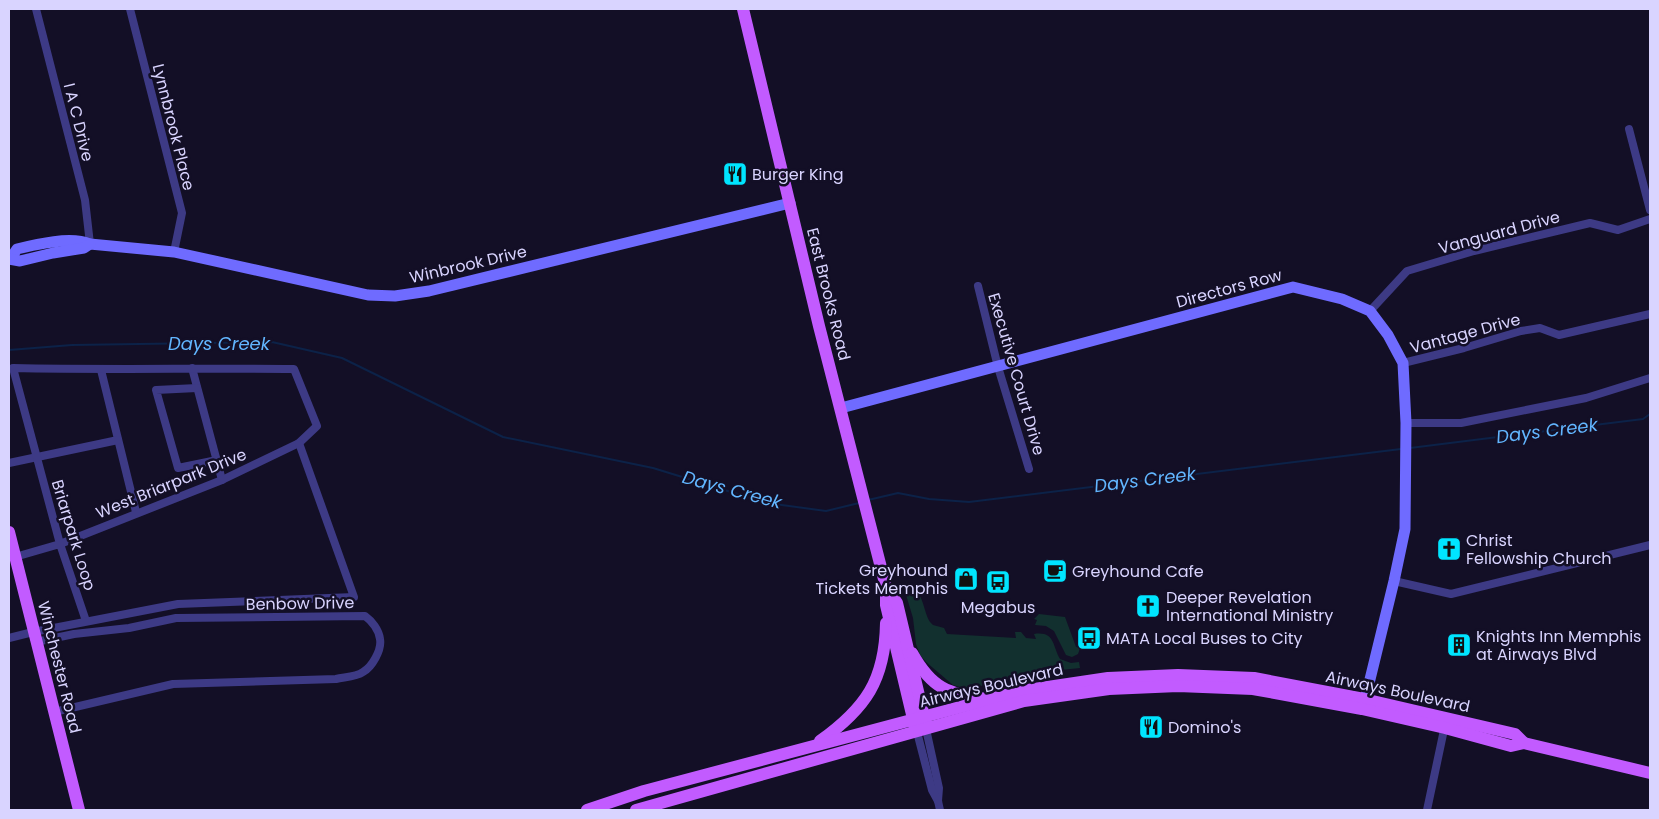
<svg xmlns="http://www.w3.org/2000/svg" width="1659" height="819" font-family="Poppins,sans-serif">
  <rect width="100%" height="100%" fill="#130f26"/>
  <g fill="#12302f">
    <path d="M910,587C924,592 923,611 930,622L933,625L944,628L947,634L1016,638L1015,632H1021L1026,638L1036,639L1034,634C1055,631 1052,645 1060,659L1071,663L1079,662L1080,668L1051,671L1028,678L991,683L974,688L960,687L953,685L926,662L920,655L916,644L913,618L904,588Z"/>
    <path d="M1039,614L1065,617L1076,647L1080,648L1078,654L1072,657L1066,655L1054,631L1046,626L1035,625L1037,620L1034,619Z"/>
  </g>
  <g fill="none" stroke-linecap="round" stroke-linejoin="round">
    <g stroke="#0c2248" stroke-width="2">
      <path d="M9,350L72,345L272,342L342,358L503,437L653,468L767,503L826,511L859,503"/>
      <path d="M1410,448L1643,419L1650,414"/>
      <path d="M868,500L898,493L929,499L969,502L1401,449"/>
    </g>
    <g stroke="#3d3a85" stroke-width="8">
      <path d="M36,9L85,200L90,244"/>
      <path d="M130,9L182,213L174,252"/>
      <path d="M1629,129L1650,210"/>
      <path d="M978,286L998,367L1029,469"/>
      <path d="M1370,311L1407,271L1474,251L1590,223L1618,230L1650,219"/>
      <path d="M1403,363L1464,348L1521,331L1540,328L1559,335L1650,314"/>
      <path d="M192,368L222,480"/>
      <path d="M101,370L136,512"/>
      <path d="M197,388L156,390L178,468L217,460"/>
      <path d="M1406,423H1461L1586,398L1650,378"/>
      <path d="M9,463L118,440"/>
      <path d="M15,557L60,544L222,480L299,443L317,426L294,369C200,368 107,370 13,368L60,544L86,621"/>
      <path d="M1394,581L1451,594L1650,545"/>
      <path d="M9,638L33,632L178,604L354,597L299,443"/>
      <path d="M36,642L74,634L129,628L176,618L365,616C372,621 379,630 380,639C382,650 372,667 363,672C356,677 344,677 336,679L173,684L54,712"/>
      <path d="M926,729L939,788L938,801L940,810"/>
      <path d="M917,732L932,790L938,801"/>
      <path d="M1427,810L1445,725"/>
    </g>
    <g stroke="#6f6bff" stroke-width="11">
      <path d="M11,258L17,249C37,244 71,236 90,244L174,252L368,295L395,296L429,291L790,203"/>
      <path d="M9,259L20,261L53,253L84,248L90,244"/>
      <path d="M841,408L1293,287L1342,299L1370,311L1388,335L1403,363L1406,423L1405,529L1394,581L1363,708"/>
    </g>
    <g stroke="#c25bff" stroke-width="12">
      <path d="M743,9L819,326L886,587V605L915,727"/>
      <path d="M9,532L79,810"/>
      <path d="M886,587L897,603L926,725"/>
      <path d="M912,653C932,689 947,693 986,699"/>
      <path d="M820,741C866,708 885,680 886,623"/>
      <path d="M587,810L644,791L1021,691L1108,678L1178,675L1254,678L1364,699L1515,734L1524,743"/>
      <path d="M636,810L1024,701L1109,689L1178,686L1253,689L1362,709L1445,728L1511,746L1524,743L1650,773"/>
    </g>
  </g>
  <defs>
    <symbol id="restaurant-square" viewBox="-11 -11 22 22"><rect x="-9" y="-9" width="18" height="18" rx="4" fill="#00e5ff" stroke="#130f26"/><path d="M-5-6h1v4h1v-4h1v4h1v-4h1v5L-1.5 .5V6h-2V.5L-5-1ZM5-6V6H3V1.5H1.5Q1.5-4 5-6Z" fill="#111"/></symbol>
    <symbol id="church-square" viewBox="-11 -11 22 22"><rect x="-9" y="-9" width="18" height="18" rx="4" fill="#00e5ff" stroke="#130f26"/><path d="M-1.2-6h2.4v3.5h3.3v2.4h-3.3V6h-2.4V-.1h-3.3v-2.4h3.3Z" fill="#111"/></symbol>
    <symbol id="cafe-square" viewBox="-11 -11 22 22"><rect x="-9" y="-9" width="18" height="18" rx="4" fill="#00e5ff" stroke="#130f26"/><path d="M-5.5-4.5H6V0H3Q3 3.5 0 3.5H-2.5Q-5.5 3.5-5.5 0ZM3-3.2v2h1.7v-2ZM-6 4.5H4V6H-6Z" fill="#111"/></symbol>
    <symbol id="shop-square" viewBox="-11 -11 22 22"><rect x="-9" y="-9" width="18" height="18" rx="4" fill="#00e5ff" stroke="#130f26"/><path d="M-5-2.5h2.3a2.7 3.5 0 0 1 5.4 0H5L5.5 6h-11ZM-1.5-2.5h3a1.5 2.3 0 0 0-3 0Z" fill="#111"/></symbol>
    <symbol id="bus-square" viewBox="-11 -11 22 22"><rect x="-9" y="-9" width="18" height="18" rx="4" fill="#00e5ff" stroke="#130f26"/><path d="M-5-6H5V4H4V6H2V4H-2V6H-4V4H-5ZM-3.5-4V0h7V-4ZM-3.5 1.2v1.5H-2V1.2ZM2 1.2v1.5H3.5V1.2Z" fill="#111"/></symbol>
    <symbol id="building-square" viewBox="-11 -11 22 22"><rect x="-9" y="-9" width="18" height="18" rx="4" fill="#00e5ff" stroke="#130f26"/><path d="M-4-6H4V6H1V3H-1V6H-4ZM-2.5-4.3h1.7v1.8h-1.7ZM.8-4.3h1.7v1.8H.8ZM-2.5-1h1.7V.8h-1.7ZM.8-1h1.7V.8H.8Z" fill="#111"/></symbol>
  </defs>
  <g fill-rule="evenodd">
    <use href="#restaurant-square" x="721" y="160" width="28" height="28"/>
    <use href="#church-square" x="1435" y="535" width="28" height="28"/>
    <use href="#cafe-square" x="1041" y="557" width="28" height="28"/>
    <use href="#shop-square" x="952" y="565" width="28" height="28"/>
    <use href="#bus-square" x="984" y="568" width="28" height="28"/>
    <use href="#church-square" x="1134" y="592" width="28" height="28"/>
    <use href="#bus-square" x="1075" y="624" width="28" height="28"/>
    <use href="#building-square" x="1445" y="631" width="28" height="28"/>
    <use href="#restaurant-square" x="1137" y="713" width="28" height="28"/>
  </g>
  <g text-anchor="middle" stroke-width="5" stroke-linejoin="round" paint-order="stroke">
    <g font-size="16" fill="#d9d4ff" stroke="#130f26">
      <text transform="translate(79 122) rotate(76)" y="6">I A C Drive</text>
      <text transform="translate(174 127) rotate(76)" y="6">Lynnbrook Place</text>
      <text transform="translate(1499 232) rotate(-15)" y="6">Vanguard Drive</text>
      <text transform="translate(468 264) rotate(-13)" y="6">Winbrook Drive</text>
      <text transform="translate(1229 288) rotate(-15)" y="6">Directors Row</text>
      <text transform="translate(829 294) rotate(76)" y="6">East Brooks Road</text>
      <text transform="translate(1465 333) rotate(-15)" y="6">Vantage Drive</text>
      <text transform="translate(1017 374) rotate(74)" y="6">Executive Court Drive</text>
      <text transform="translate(171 483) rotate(-22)" y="6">West Briarpark Drive</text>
      <text transform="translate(74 535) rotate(73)" y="6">Briarpark Loop</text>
      <text transform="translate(300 603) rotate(-1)" y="6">Benbow Drive</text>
      <text transform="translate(60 667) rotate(76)" y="6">Winchester Road</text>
      <text transform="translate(991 685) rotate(-13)" y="6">Airways Boulevard</text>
      <text transform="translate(1398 691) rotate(12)" y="6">Airways Boulevard</text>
    </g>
    <g font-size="16" fill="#d9d4ff" stroke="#130f26" text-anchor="start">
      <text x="752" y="180">Burger King</text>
      <text x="1466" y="546">Christ<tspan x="1466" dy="18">Fellowship Church</tspan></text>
      <text x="948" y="576" text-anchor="end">Greyhound<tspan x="948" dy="18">Tickets Memphis</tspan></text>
      <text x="1072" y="577">Greyhound Cafe</text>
      <text x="1166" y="603">Deeper Revelation<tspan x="1166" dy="18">International Ministry</tspan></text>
      <text x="998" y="613" text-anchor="middle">Megabus</text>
      <text x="1476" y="642">Knights Inn Memphis<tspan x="1476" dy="18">at Airways Blvd</tspan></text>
      <text x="1106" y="644">MATA Local Buses to City</text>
      <text x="1168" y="733">Domino's</text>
    </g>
    <g font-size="18" font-style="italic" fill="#62b6ff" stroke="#130f26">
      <text x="219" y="350">Days Creek</text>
      <text transform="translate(1547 431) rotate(-7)" y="6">Days Creek</text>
      <text transform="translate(1145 480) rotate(-7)" y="6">Days Creek</text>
      <text transform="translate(732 490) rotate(15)" y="6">Days Creek</text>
    </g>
  </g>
  <rect width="1659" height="819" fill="none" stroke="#d9d4ff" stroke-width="20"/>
</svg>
